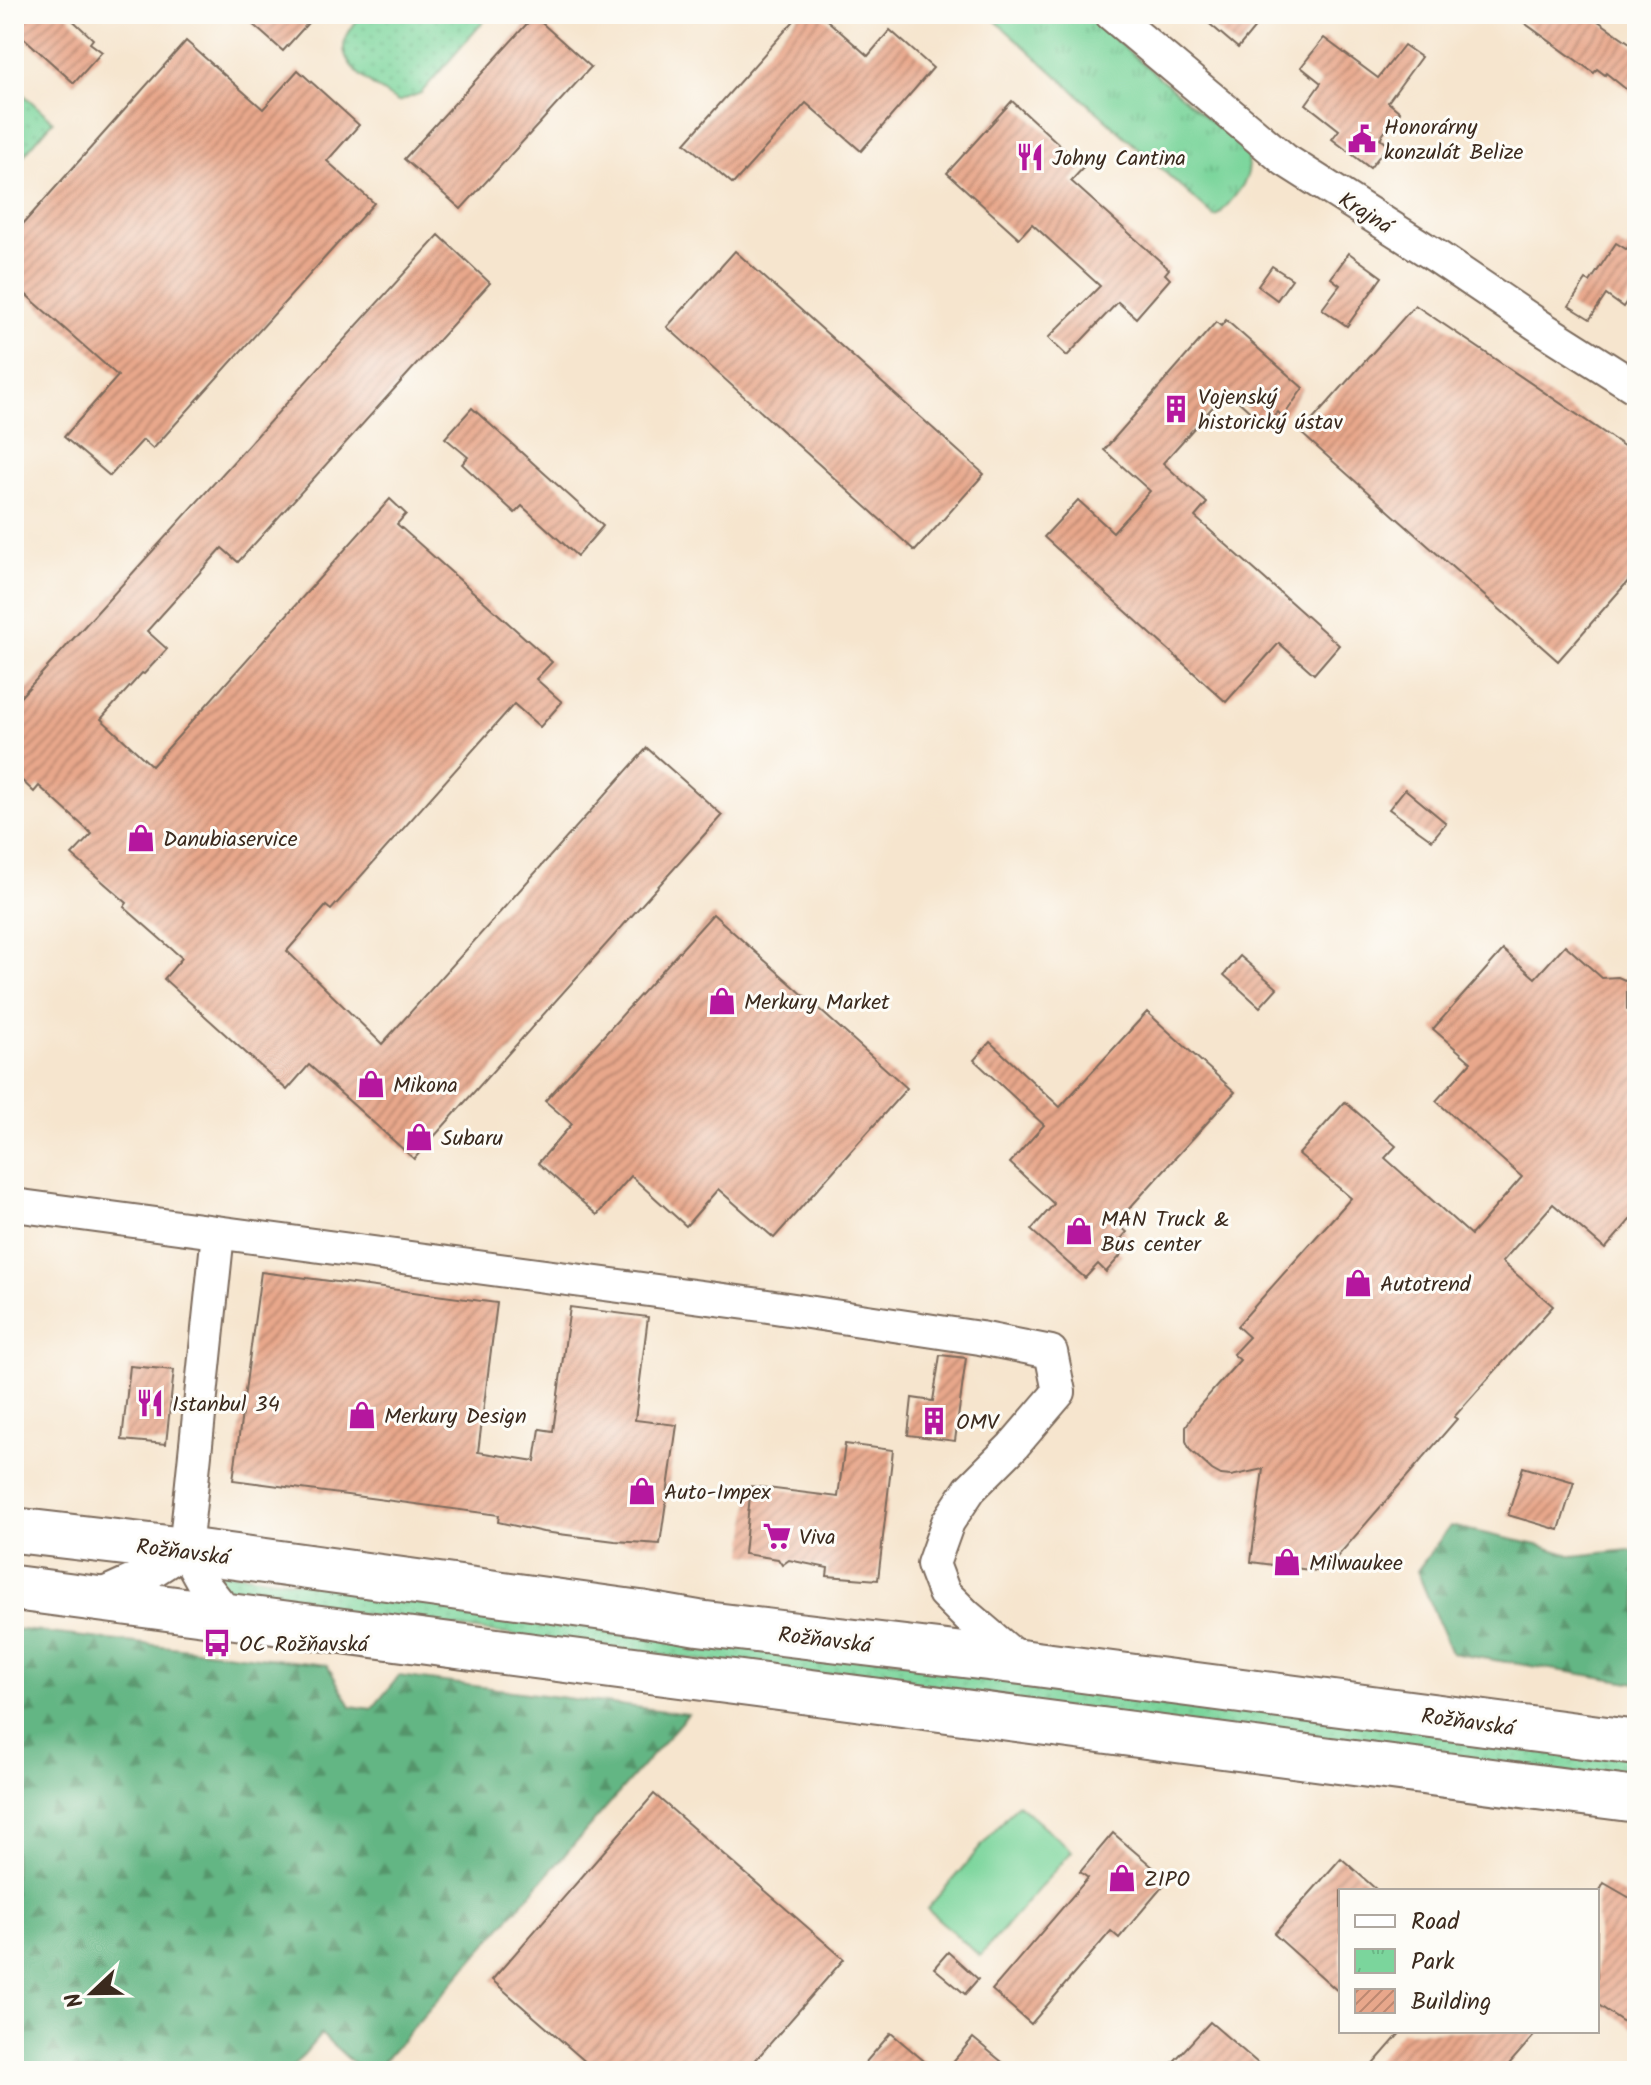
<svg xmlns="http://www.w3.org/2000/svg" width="1651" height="2085" font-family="Kalam,sans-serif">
  <defs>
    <pattern id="grass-dots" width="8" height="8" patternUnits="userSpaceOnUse" patternTransform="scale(2)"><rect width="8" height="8" fill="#7bd59c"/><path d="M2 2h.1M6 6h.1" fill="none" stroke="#6bb786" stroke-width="1.8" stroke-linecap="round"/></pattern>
    <pattern id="forest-firs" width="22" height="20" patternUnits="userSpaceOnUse" patternTransform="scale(2)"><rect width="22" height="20" fill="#64b684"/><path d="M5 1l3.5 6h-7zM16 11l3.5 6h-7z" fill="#54946b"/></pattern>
    <pattern id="park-tufts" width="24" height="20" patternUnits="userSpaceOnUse" patternTransform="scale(2)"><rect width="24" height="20" fill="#7bd59c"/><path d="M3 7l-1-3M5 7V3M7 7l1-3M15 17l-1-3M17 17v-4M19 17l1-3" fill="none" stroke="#6bb786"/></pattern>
    <pattern id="building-hatch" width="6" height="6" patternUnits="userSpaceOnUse" patternTransform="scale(2)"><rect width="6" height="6" fill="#e8a78b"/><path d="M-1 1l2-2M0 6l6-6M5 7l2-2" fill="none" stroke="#bd8871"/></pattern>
  </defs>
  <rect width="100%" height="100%" fill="#fdfcf7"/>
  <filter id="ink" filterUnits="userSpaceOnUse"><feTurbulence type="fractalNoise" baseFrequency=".0125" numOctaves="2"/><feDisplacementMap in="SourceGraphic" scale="16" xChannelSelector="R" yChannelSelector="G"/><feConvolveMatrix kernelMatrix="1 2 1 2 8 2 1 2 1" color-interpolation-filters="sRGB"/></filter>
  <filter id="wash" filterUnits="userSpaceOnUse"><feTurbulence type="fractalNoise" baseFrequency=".006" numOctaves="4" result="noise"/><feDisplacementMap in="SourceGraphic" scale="32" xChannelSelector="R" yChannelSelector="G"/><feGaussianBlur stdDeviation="1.8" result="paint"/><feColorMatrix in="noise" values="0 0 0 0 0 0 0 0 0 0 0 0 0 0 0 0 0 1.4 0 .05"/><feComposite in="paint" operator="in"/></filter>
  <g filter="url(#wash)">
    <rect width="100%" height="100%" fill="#f6e5ce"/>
    <g fill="url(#grass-dots)" stroke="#5b805d" stroke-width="2">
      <path d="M362,14H490L421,93L398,102C381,91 345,71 344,48C344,36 355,23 362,14Z"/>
      <path d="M14,86L53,121L24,155L14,146Z"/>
      <path d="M208,1570L1637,1757V1787L239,1598L218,1584Z"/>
    </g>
    <g fill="url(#forest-firs)" stroke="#507051" stroke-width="2">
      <path d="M1450,1526L1542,1546L1573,1556L1629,1550L1637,1552V1683L1451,1653L1417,1571Z"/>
      <path d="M14,1629L327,1665L351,1706L372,1709L399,1676L688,1714L375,2071H362L321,2034L290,2071H14Z"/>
    </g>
    <path fill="url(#park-tufts)" stroke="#5b805d" stroke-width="2" d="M988,14H1085L1241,147C1262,173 1235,195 1218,216L1215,217Z"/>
    <path fill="#7bd59c" stroke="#5b805d" stroke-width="2" d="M1018,1804L1072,1851L980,1956L927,1909Z"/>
    <g id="blocks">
      <g fill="url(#building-hatch)">
        <path d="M14,14H66L93,39L90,43L102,52L74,83L14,29Z"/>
        <path d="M241,14H316L283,51Z"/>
        <path d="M800,14H820L868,56L890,30L933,68L861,151L806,103L733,184L685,143Z"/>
        <path d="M1198,14H1266L1238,48Z"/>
        <path d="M1512,14H1588L1637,48V98L1606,73L1605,75L1597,69L1594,73Z"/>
        <path d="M534,16L591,67L461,209L404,159Z"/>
        <path d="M1324,38L1378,78L1404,45L1421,57L1388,102L1400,112L1380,138L1388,145L1370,168L1332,139L1339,130L1306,104L1321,83L1301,67Z"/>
        <path d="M186,41L263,109L298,70L359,125L327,161L374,203L153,449L143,440L110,476L64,437L118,376L14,284V234Z"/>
        <path d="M1012,101L1084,167L1071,181L1169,269L1165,274L1170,279L1136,318L1118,302L1067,356L1048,338L1100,286L1032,224L1019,238L947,173Z"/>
        <path d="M439,235L490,283L238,562L222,548L147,631L167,649L144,674L142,673L101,719L152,766L390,499L406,514L397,524L552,662L536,679L562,702L540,727L514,704L331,910L326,906L287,951L382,1044L647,748L722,815L414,1159L309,1065L287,1090L164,979L182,958L124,907L127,903L72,855L92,834L39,786L34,792L14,773V704Z"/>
        <path d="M1637,242V286L1623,307L1606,295L1590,319L1569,306L1586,280L1590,282L1616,243L1626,249Z"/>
        <path d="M735,251L984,474L915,551L667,327Z"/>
        <path d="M1349,253L1382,277L1347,326L1322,309L1340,285L1331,278Z"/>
        <path d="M1272,266L1292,279L1277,300L1258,286Z"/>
        <path d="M1415,305L1637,455V571L1558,661L1301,433Z"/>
        <path d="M1226,320L1303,388L1283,417L1278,412L1266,426L1227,391L1163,463L1207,503L1195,517L1339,645L1314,674L1279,643L1226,702L1044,537L1078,500L1113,532L1150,491L1104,450L1216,322L1221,326Z"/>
        <path d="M472,408L603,526L577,556L522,506L515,513L462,464L468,457L445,438Z"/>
        <path d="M1405,789L1446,823L1432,840L1389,809Z"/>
        <path d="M713,914L907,1088L774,1238L718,1189L686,1226L631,1176L597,1215L538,1163L572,1124L545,1101Z"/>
        <path d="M1565,945L1602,978L1618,977L1627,981V1009L1637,1018V1212L1605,1249L1553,1204L1502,1262L1553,1306L1454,1417L1457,1419L1324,1572L1251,1562L1263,1469L1231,1476L1221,1475L1212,1470L1190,1450L1186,1441V1426L1199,1406L1240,1360L1233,1354L1249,1337L1237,1326L1351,1198L1299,1154L1345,1102L1396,1146L1385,1158L1471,1235L1522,1177L1436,1101L1471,1062L1433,1029L1503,950L1535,978Z"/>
        <path d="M1240,956L1277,988L1260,1007L1224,975Z"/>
        <path d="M1147,1012L1235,1092L1116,1223L1127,1232L1114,1247L1122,1254L1106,1272L1098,1264L1085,1278L1031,1230L1054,1204L1010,1163L1044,1125L974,1060L990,1042L1060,1107Z"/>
        <path d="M261,1272L497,1303L478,1452L535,1461L540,1429L553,1431L570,1307L648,1317L635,1420L677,1425L660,1544L615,1541L543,1532L498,1522L499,1515L233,1480Z"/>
        <path d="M940,1355L966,1358L955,1441L908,1435L912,1398L933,1401Z"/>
        <path d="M130,1366L174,1370L166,1444L122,1440Z"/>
        <path d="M845,1444L893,1450L878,1580L827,1576L828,1568L789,1560L782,1565L778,1559L744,1554L751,1486L838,1497Z"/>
        <path d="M1523,1467L1574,1482L1559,1530L1508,1515Z"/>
        <path d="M654,1794L844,1959L746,2071H596L492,1980Z"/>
        <path d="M1113,1833L1168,1880L1119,1938L1111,1931L1031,2024L992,1990L1088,1878L1080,1872Z"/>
        <path d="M1341,1858L1378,1891H1341V1994L1274,1934Z"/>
        <path d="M1604,1883L1637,1902V2031L1597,2004V1896Z"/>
        <path d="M948,1952L978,1979L965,1994L934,1968Z"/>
        <path d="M1210,2022L1267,2071H1165Z"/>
        <path d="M1402,2031H1538L1503,2071H1367Z"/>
        <path d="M891,2033L936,2071H858Z"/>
        <path d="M973,2038L1013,2071H945Z"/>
      </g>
    </g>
  </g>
  <g filter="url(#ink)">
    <use href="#blocks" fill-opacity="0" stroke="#7c6b5c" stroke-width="2"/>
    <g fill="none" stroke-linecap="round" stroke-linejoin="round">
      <defs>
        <g id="minor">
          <path d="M1111,14L1285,160L1436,256L1544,329L1637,388"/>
          <path d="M14,1205L761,1305L980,1338L1051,1352L1059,1392L1013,1446L970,1489L948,1522L933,1564L944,1593L967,1616L1021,1662"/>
          <path d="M218,1233L185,1550L205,1586L228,1615"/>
          <path d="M95,1598L146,1575L185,1550"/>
        </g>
        <g id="primary">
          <path d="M14,1530L185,1550L640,1613L698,1623L1021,1662L1637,1743"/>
          <path d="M14,1588L1637,1800"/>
        </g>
      </defs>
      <use href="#minor" stroke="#7c6b5c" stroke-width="36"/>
      <use href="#primary" stroke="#7c6b5c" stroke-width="48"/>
      <use href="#minor" stroke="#fff" stroke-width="32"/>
      <use href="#primary" stroke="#fff" stroke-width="44"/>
    </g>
  </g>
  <defs>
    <symbol id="civic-bare" viewBox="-9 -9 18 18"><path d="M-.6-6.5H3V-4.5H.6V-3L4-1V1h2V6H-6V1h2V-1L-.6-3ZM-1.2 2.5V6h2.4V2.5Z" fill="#b5179e" stroke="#fdfcf7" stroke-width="2.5" paint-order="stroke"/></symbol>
    <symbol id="restaurant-bare" viewBox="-9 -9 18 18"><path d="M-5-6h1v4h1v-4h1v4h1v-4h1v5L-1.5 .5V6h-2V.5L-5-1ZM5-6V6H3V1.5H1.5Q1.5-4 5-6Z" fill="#b5179e" stroke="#fdfcf7" stroke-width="2.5" paint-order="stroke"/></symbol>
    <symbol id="building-bare" viewBox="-9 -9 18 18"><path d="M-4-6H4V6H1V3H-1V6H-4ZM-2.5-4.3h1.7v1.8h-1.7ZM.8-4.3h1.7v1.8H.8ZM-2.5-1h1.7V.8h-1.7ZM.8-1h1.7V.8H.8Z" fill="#b5179e" stroke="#fdfcf7" stroke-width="2.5" paint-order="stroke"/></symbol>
    <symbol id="shop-bare" viewBox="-9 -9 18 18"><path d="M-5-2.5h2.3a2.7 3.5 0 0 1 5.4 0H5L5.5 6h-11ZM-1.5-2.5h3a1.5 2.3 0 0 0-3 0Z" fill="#b5179e" stroke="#fdfcf7" stroke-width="2.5" paint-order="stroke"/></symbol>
    <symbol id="supermarket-bare" viewBox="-9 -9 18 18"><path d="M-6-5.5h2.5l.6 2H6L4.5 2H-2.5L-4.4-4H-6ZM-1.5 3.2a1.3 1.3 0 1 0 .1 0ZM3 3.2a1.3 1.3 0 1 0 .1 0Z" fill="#b5179e" stroke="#fdfcf7" stroke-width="2.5" paint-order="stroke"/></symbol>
    <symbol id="bus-bare" viewBox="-9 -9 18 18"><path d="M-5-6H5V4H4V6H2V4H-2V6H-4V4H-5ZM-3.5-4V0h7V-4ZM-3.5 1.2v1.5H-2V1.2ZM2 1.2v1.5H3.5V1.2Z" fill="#b5179e" stroke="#fdfcf7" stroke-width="2.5" paint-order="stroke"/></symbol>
  </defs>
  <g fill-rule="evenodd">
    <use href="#civic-bare" x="1342" y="119" width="40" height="40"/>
    <use href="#restaurant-bare" x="1010" y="137" width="40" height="40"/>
    <use href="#building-bare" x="1156" y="389" width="40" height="40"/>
    <use href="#shop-bare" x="121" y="818" width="40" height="40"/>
    <use href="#shop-bare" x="702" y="981" width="40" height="40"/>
    <use href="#shop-bare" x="351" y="1064" width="40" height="40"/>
    <use href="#shop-bare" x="399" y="1117" width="40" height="40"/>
    <use href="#shop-bare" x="1059" y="1211" width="40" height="40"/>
    <use href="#shop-bare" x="1338" y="1263" width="40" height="40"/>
    <use href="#restaurant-bare" x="130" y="1383" width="40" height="40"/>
    <use href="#shop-bare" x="342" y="1395" width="40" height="40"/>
    <use href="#building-bare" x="914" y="1401" width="40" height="40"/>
    <use href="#shop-bare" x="622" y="1471" width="40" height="40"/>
    <use href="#supermarket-bare" x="757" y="1516" width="40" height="40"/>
    <use href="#shop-bare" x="1267" y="1542" width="40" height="40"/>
    <use href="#bus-bare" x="197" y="1623" width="40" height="40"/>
    <use href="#shop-bare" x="1102" y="1858" width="40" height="40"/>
  </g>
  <g text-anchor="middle" stroke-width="6" stroke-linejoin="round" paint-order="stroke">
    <g font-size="22" fill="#3b2a1e" stroke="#fdfcf7" text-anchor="start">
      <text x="1384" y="134">Honorárny<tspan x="1384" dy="25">konzulát Belize</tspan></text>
      <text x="1052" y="165">Johny Cantina</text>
      <text x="1198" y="404">Vojenský<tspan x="1198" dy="25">historický ústav</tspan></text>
      <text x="163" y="846">Danubiaservice</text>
      <text x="744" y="1009">Merkury Market</text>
      <text x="393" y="1092">Mikona</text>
      <text x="441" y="1145">Subaru</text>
      <text x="1101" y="1226">MAN Truck &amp;<tspan x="1101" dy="25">Bus center</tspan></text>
      <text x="1380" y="1291">Autotrend</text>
      <text x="172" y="1411">Istanbul 34</text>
      <text x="384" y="1423">Merkury Design</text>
      <text x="956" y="1429">OMV</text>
      <text x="664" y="1499">Auto-Impex</text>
      <text x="799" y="1544">Viva</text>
      <text x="1309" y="1570">Milwaukee</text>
      <text x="239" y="1651">OC Rožňavská</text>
      <text x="1144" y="1886">ZIPO</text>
    </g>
    <g font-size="22" fill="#3b2a1e" stroke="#fdfcf7">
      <text transform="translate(1366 212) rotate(32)" y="8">Krajná</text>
      <text transform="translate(183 1551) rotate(7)" y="8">Rožňavská</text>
      <text transform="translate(825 1639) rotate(7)" y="8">Rožňavská</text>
      <text transform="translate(1468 1721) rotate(8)" y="8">Rožňavská</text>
    </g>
  </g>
  <rect width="1651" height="2085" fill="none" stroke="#fdfcf7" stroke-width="48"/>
  <rect x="1339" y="1889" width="260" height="144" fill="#fdfcf7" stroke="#afa8a0" stroke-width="2"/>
  <rect x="1355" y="1915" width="40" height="12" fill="#ffffff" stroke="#afa8a0" stroke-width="2"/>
  <text x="1411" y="1929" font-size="24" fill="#3b2a1e">Road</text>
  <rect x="1355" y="1949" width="40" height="24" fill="url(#park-tufts)" stroke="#afa8a0" stroke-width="2"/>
  <text x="1411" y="1969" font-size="24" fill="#3b2a1e">Park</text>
  <rect x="1355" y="1989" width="40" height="24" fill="url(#building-hatch)" stroke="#afa8a0" stroke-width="2"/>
  <text x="1411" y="2009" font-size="24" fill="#3b2a1e">Building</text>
  <g transform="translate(92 1993) rotate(248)" stroke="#fdfcf7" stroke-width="6" paint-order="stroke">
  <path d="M0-6L14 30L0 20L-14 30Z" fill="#3b2a1e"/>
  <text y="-12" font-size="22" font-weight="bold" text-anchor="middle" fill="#3b2a1e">N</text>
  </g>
</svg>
